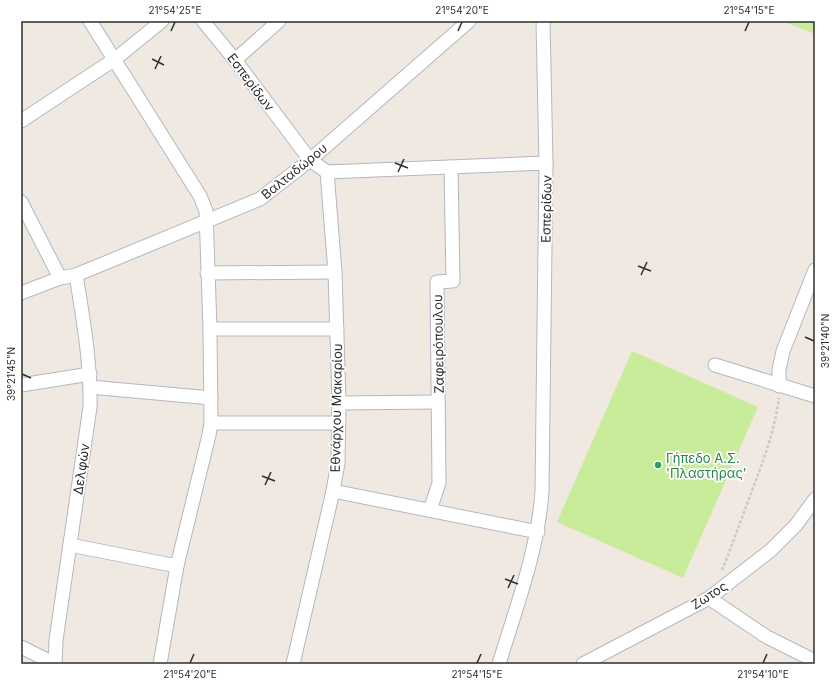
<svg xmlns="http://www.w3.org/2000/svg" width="836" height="685" font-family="Inter,sans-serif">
  <rect width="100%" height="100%" fill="#efe9e1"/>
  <g fill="#c9ec9a">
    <path d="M782,21H815V34Z"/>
    <path d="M632,351L758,407L683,578L557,522Z"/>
  </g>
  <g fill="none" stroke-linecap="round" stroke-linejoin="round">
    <defs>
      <g id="street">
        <path d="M90,21L200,196L206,211L210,329L211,423L209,435L177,566L160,664"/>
        <path d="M203,21L235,60L310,160L327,172L546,163L542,491C538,551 516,607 499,664"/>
        <path d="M543,21L546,163"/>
        <path d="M235,60L279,21"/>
        <path d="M21,121L115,59L162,21"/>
        <path d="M21,202L60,278"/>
        <path d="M207,273L335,272"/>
        <path d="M21,293L60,278L76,275L260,199L310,160L469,21"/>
        <path d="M210,329H337"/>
        <path d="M715,365L815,396"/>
        <path d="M21,385L90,374"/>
        <path d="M779,386V370L783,351L815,270"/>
        <path d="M90,387L211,398"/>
        <path d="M339,403L438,402"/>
        <path d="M211,423H339"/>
        <path d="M333,491L538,532"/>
        <path d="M430,510L439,483L437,282L453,281L451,167"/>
        <path d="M70,545L177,566"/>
        <path d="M709,598L767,637L815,661"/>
        <path d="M21,647L55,664"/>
        <path d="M55,664L56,640L90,407C91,363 83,318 76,275"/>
        <path d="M293,664L333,491L338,463L339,403L335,272L327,172"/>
        <path d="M583,664L709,598L771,550L796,525L815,499"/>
      </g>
    </defs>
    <use href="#street" stroke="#b4b7c1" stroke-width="15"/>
    <path stroke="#c9c9c9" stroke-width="2.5" stroke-dasharray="3 2" stroke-linecap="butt" d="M722,570C731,548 739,526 747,504C760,469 774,435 779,398"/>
    <use href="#street" stroke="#fff" stroke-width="13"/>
  </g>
  <path fill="none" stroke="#2e2e2e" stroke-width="1.5" d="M171,31L175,22M458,31L462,22M745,31L749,22M152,59L164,65M155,69L161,56M395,163L408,168M398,172L404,159M638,266L651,271M641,275L647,262M805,337L814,341M22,374L31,378M262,476L275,481M265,485L271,472M505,579L518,584M508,588L514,575M190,663L194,654M477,663L481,654M763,663L767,654"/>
  <circle fill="#2e9e5b" stroke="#fff" stroke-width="1.5" cx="658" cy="465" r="4"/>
  <g text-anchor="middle" stroke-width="3.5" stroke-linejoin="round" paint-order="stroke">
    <g font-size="13" fill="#2e2e2e" stroke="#fff">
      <text transform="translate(251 82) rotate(53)" y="5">Εσπερίδων</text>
      <text transform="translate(294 171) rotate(-39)" y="5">Βαλταδώρου</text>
      <text transform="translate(546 209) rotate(-89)" y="5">Εσπερίδων</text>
      <text transform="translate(438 344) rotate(-91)" y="5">Ζαφειρόπουλου</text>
      <text transform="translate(336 408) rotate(-89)" y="5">Εθνάρχου Μακαρίου</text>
      <text transform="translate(81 469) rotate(-82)" y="5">Δελφών</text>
      <text transform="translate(709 595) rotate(-33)" y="5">Ζωτος</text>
    </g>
    <g font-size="13" fill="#27864d" stroke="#fff" text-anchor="start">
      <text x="666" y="463">Γήπεδο Α.Σ.<tspan x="666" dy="15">'Πλαστήρας'</tspan></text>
    </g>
  </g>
  <rect width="836" height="685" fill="none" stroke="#ffffff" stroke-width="44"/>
  <rect x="22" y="22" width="792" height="641" fill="none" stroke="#2e2e2e" stroke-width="1.5"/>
  <g font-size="10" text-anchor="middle" fill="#2e2e2e">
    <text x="175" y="14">21°54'25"E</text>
    <text x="462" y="14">21°54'20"E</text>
    <text x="749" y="14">21°54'15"E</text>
    <text transform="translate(825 341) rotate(-90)" y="4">39°21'40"N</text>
    <text transform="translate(11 374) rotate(-90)" y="4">39°21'45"N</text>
    <text x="190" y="678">21°54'20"E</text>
    <text x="477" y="678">21°54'15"E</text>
    <text x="763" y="678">21°54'10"E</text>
  </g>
</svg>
